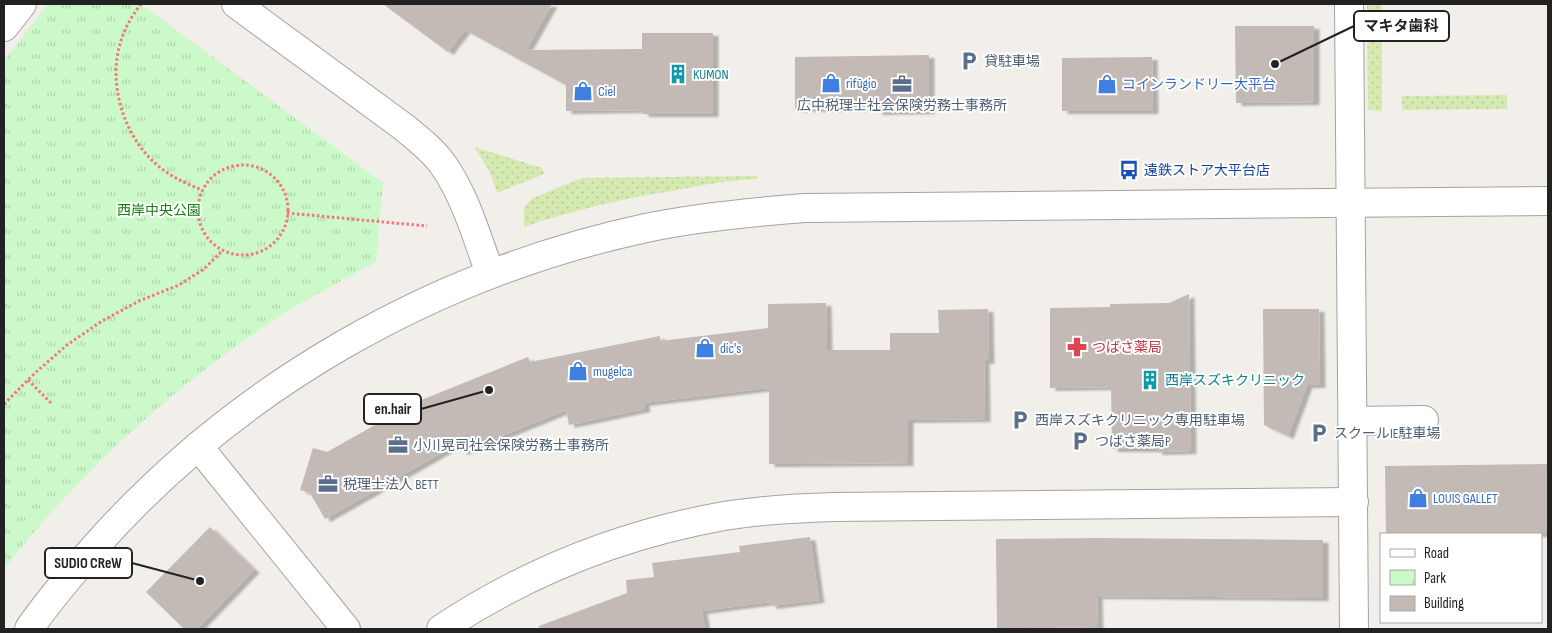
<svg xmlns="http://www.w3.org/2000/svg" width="1552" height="633" font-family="'Sofia Sans Condensed','Noto Sans JP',sans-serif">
  <defs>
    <pattern id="grass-dots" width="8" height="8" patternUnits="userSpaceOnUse" patternTransform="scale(1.25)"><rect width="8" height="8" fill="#d5eab1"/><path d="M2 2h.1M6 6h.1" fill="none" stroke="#b7c898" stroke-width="1.8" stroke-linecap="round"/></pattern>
    <pattern id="park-tufts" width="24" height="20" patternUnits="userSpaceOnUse" patternTransform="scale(1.25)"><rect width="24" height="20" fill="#ccf9c9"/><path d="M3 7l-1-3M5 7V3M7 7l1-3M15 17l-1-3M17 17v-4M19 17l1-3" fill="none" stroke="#afd5ac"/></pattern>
    <filter id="shadow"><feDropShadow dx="5.5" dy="3" stdDeviation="1" flood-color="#0004"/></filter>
  </defs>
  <rect width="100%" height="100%" fill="#f2eee9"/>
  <g fill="url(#grass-dots)">
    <path d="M1367,4H1382V111L1368,110Z"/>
    <path d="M1507,95V109L1402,110V96Z"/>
    <path d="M474,147L542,168L544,174L497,193L490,172Z"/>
    <path d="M757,176V179C730,180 703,185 677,190C625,198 573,210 524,227V207L533,198L582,178Z"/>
  </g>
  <path fill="url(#park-tufts)" d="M48,4H141L383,183L376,262C346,279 315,294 286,312C177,383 84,467 4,569V61Z"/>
  <g fill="#c3b9b5" filter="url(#shadow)">
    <path d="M383,4H552L526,50L642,49V33H713V114H643V110L566,111V85L465,30L448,52Z"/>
    <path d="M1235,26H1314V102L1236,103Z"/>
    <path d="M929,55V111L877,112V108L795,109V57Z"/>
    <path d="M1152,57L1153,111H1062V58Z"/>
    <path d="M1189,294L1191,451L1157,452V449H1112L1111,387L1050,388V308L1110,307V304L1169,303Z"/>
    <path d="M826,303L827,350H890V333H939L938,310L988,309L989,361H984L985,419L908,420V463L769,464V388L644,403L645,409L569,425L566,410L462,452L459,443L325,519L310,493L300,490L313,448L327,452L414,403L528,357L530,362L660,336V341L768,328V304Z"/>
    <path d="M1263,309H1319L1320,385H1307L1288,436L1264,425Z"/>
    <path d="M1548,464V534H1386L1385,466Z"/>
    <path d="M210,527L254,570L197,629H184L146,592Z"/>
    <path d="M810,537L819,600L771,606L770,602L702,611L705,629H539V626L627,593L626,580L654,577L652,563L740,552L739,546Z"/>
    <path d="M1098,538L1323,540V598L1097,596L1098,627L997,628L996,539Z"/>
  </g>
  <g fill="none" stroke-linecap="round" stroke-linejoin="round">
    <defs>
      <g id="minor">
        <path d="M236,4L405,128C419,140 434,151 444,166C466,198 477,238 490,273"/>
        <path d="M1349,4L1354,629"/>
        <path d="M4,27L22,4"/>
        <path d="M1353,421L1424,420"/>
        <path d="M198,446L346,629"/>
        <path d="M29,629C48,601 70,576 92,550C236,386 433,274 646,228C698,217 752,212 805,208L1548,201"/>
        <path d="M441,629C527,572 623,534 724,516C761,510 798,508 834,507L1354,502"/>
      </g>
    </defs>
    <use href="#minor" stroke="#a3a3a3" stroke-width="30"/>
    <g stroke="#f77579" stroke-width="3" stroke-dasharray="2.5 2.5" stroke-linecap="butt">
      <path d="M141,4C135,12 129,21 125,30C105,74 120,132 156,164C169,176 185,183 202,190"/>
      <circle cx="243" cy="210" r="45"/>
      <path d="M287,213L427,226"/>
      <path d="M28,380L52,404"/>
      <path d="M4,404L35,373L67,345L102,321L139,301L179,285L204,269L223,250"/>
    </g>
    <use href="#minor" stroke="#fff" stroke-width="28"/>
  </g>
  <defs>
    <symbol id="parking-bare" viewBox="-9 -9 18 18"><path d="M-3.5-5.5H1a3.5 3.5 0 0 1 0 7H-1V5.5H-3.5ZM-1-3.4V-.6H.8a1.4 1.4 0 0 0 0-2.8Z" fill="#5c6f8a" stroke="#fff" stroke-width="2.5" paint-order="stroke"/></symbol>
    <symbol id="building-bare" viewBox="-9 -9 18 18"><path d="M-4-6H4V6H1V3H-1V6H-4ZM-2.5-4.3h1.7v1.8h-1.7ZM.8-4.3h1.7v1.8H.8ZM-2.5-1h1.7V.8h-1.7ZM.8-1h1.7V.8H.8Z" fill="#0f9aa8" stroke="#fff" stroke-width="2.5" paint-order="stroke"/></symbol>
    <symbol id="shop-bare" viewBox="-9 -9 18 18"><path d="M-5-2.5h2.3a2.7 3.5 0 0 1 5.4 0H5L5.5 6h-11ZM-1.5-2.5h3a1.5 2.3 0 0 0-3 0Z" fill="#3f7fe0" stroke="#fff" stroke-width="2.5" paint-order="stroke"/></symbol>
    <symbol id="office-bare" viewBox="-9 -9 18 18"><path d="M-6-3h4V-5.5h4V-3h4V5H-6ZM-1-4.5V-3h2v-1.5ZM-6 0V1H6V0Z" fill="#5c6f8a" stroke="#fff" stroke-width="2.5" paint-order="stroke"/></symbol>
    <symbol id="bus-bare" viewBox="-9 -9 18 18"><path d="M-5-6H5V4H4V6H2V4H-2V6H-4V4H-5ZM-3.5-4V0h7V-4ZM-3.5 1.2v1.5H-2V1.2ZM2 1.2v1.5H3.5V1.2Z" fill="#1a4fb4" stroke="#fff" stroke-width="2.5" paint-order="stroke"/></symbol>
    <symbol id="pharmacy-bare" viewBox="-9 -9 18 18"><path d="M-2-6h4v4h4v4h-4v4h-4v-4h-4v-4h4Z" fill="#e0444e" stroke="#fff" stroke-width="2.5" paint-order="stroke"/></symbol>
  </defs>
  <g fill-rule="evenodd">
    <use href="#parking-bare" x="955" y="47" width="28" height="28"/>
    <use href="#building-bare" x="664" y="60" width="28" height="28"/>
    <use href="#shop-bare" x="817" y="69" width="28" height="28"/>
    <use href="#office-bare" x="888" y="70" width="28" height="28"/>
    <use href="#shop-bare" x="1093" y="70" width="28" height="28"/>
    <use href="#shop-bare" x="569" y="77" width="28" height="28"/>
    <use href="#bus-bare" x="1115" y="156" width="28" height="28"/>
    <use href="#pharmacy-bare" x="1063" y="333" width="28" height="28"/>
    <use href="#shop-bare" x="691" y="334" width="28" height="28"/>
    <use href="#shop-bare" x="564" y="357" width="28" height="28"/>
    <use href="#building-bare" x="1136" y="366" width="28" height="28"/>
    <use href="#parking-bare" x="1006" y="406" width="28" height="28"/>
    <use href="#parking-bare" x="1305" y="419" width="28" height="28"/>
    <use href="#parking-bare" x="1066" y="427" width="28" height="28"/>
    <use href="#office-bare" x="384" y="431" width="28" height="28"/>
    <use href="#office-bare" x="314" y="470" width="28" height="28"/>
    <use href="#shop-bare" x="1404" y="484" width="28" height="28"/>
  </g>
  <g text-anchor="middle" stroke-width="4" stroke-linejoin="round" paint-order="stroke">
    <g font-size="14" fill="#4e5e75" stroke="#fff" text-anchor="start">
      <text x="984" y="66">貸駐車場</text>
      <text x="902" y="110" text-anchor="middle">広中税理士社会保険労務士事務所</text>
      <text x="1035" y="425">西岸スズキクリニック専用駐車場</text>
      <text x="1334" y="438">スクールIE駐車場</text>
      <text x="1095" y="446">つばさ薬局P</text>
      <text x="413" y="450">小川晃司社会保険労務士事務所</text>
      <text x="343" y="489">税理士法人 BETT</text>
    </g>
    <g font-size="14" fill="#0d838f" stroke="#fff" text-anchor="start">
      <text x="693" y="79">KUMON</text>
      <text x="1165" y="385">西岸スズキクリニック</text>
    </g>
    <g font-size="14" fill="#366cbe" stroke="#fff" text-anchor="start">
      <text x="846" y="88">rifūgio</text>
      <text x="1122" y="89">コインランドリー大平台</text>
      <text x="598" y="96">Ciel</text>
      <text x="720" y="353">dic's</text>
      <text x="593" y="376">mugelca</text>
      <text x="1433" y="503">LOUIS GALLET</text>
    </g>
    <g font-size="14" fill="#164399" stroke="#fff" text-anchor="start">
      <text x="1144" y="175">遠鉄ストア大平台店</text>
    </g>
    <g font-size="14" fill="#14820e" stroke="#fff">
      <text x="159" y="215">西岸中央公園</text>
    </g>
    <g font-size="14" fill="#be3a42" stroke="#fff" text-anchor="start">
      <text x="1092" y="352">つばさ薬局</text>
    </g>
  </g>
  <path fill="none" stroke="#222" stroke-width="2" d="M1275 64L1354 26M489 390L421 409M200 581L132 563"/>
  <g fill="#222" stroke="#fff" stroke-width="2">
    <circle cx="1275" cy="64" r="5"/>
    <circle cx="489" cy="390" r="5"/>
    <circle cx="200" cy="581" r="5"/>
  </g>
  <g fill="#fff" stroke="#222" stroke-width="2">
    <rect x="1354" y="11" width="95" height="30" rx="5"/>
    <rect x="364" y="394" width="57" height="30" rx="5"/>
    <rect x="45" y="548" width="87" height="30" rx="5"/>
  </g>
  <g font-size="15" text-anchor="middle" font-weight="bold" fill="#222">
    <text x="1401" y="31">マキタ歯科</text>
    <text x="393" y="414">en.hair</text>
    <text x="88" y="568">SUDIO CReW</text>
  </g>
  <rect width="1552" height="633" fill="none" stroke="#222222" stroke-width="10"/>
  <rect x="1380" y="533" width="162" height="90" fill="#ffffff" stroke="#a7a7a7"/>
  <rect x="1390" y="549" width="25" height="8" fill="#ffffff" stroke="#a7a7a7"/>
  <text x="1424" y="558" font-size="15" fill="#222222">Road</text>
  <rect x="1390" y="570" width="25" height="15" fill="url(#park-tufts)" stroke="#a7a7a7"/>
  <text x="1424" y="583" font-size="15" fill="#222222">Park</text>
  <rect x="1390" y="596" width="25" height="15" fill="#c3b9b5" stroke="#a7a7a7"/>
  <text x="1424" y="608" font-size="15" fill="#222222">Building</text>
</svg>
